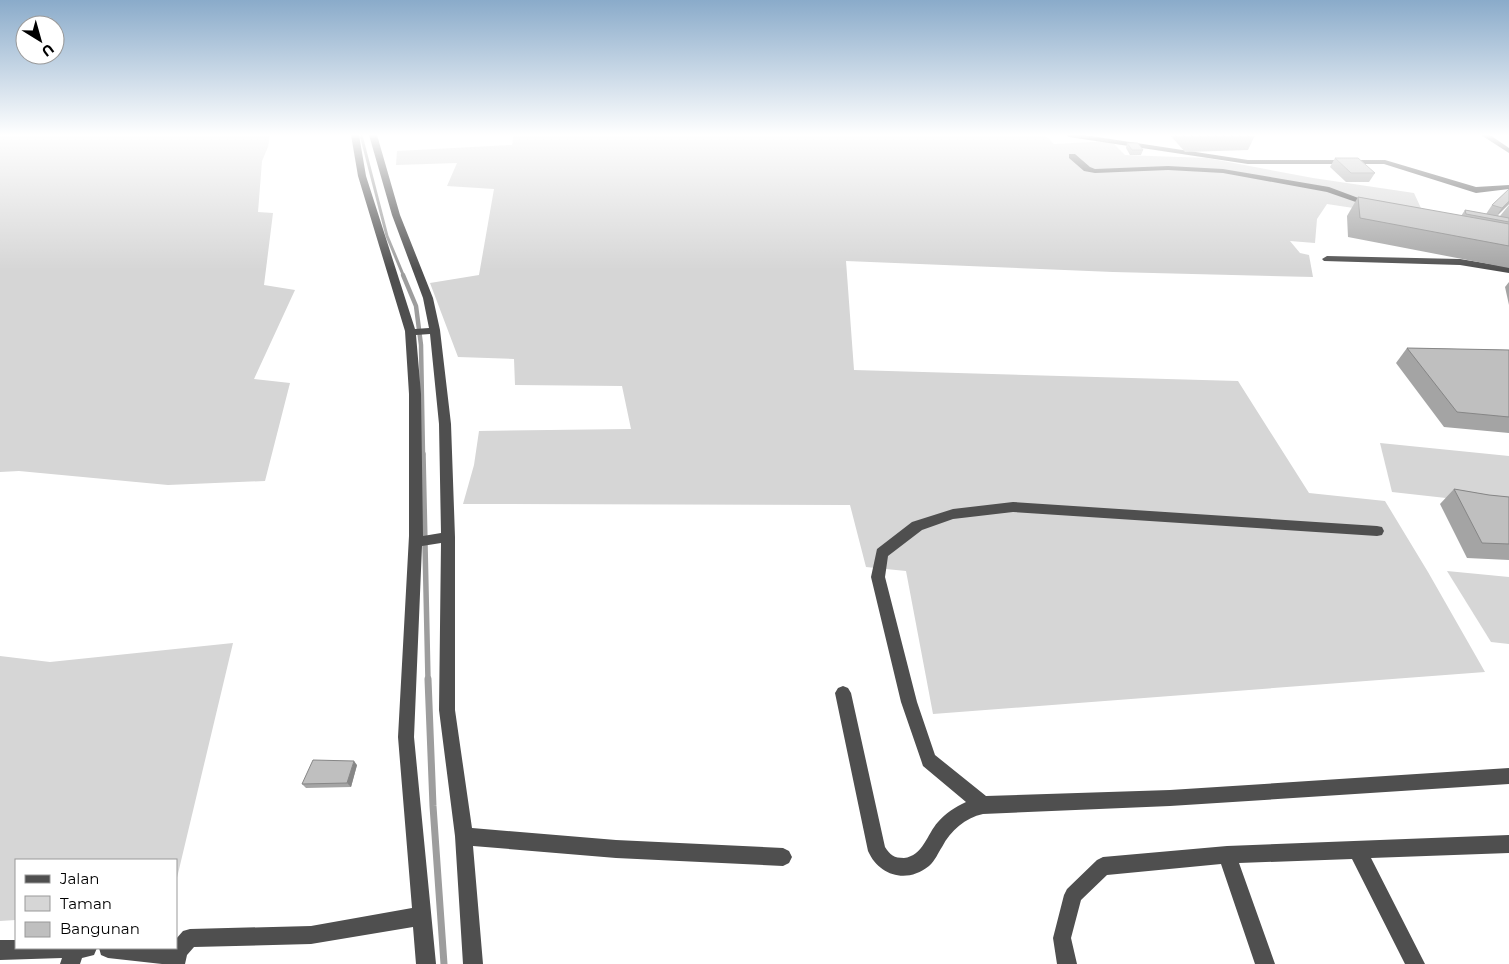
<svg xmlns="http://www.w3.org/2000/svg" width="1509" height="964" font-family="Montserrat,sans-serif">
  <rect width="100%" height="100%" fill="#fff"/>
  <g fill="#d6d6d6">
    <path d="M0,135H270L268,147L262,161L258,212L273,213L264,285L295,290L254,379L290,383L265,481L168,485L19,471L0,472Z"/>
    <path d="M514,135H1045L1054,144L1111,141L1125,155L1207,158L1313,178L1414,193L1426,219L1327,204L1317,219L1315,243L1290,241L1300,253L1309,255L1313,277L1113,272L846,261L854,370L1238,381L1309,493L1385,501L1428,572L1485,672L933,714L906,571L866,567L850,505L463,504L474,465L479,431L631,429L622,386L515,385L514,359L458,357L430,283L479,275L494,189L447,186L457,163L396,165L397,151L512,145Z"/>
    <path d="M1380,443L1509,456V505L1392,492Z"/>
    <path d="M1447,571L1509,577V644L1491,642Z"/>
    <path d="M233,643L176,882V860H16V920L0,921V656L50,662Z"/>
  </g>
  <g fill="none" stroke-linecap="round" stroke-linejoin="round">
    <path stroke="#9d9d9d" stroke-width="3" d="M361,135L387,236L404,277"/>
    <path stroke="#9d9d9d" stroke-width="4.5" d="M403,275L416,306L421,345L423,455"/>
    <path stroke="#9d9d9d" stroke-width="5.5" d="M423,454L428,680"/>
    <path stroke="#9d9d9d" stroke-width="7" d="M428,679L433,806L444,964"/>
    <g fill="#4f4f4f" fill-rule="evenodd">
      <path d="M351,135H359L366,176L415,329L429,328L423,298L392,215L369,135H377L400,215L433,298L440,330L451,424L455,537V710L472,828L616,840L783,848L789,851L792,857L789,863L783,866L616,858L473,846L483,964H463L455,836L439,710L441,543L422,546L414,737L436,964H416L413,927L311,944L194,947L187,955L185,964H162L108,958L101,955L99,948H176V939L183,931L190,929L311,926L412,908L398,737L409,536V394L405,331L358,176ZM430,334L439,424L441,533L423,536L421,394L416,335Z"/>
      <path d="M1065,135H1084L1248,160H1385L1476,187L1509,185V189L1476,193L1384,164H1248L1069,137Z"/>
      <path d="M1481,135H1490L1509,148V153Z"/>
      <path d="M1069,154H1075L1090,167L1095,169L1168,166L1223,169L1329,187L1377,205L1373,208L1327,192L1223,173L1168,170L1095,173L1084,171L1069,158Z"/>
      <path d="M1327,256L1460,259L1509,267V273L1460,265L1324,261L1322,259Z"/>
      <path d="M1013,502L1377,526L1382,527L1384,531L1382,535L1377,536L1013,512L953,519L922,530L888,556L885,577L917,702L935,755L986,796L1170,790L1509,768V784L1170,806L983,814C965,818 951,830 942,847C938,853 935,861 929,866C907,884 879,876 868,851L835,693L838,688L843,686L848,688L851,693L885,847C890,855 894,858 904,858C923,856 927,834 938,822C946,813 955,807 966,802L923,766L921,760L901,702L871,577L877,549L912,522L953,509Z"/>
      <path d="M1509,835V853L1371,858L1425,964H1405L1352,859L1239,863L1275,964H1255L1221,864L1107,875L1081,900L1071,938L1077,964H1057L1053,938L1064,895L1067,889L1097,860L1103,857L1227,846Z"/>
      <path d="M0,940H16V948H97L94,955L82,958L80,964H60L62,958L0,960Z"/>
    </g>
  </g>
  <g fill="#a4a4a4">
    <path d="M1170,135H1255L1248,150L1185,152Z"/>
    <path d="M1127,143L1143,150L1141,155H1130L1126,148Z"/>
    <path d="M1335,158L1375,173L1369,182H1346L1330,167Z"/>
    <path d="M1509,189V204L1497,215L1500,216L1509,205V268L1348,237L1347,216L1358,197L1461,216L1465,210L1486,214L1492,205Z"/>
    <path d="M1509,282V305L1505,287Z"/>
    <path d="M1407,348L1509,350V433L1444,427L1396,363Z"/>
    <path d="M1454,489L1489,495L1509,497V560L1467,558L1440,504Z"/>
    <path d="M357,765L351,787L306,788L302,784Z"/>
  </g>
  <g fill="#868686">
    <path d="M1509,201V204L1495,218L1502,208Z"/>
    <path d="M354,761L357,765L351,787L347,783Z"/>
  </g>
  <g fill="#bfbfbf" stroke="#868686">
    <path d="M1127,143H1138L1143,150H1132Z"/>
    <path d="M1335,158H1358L1375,173H1351Z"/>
    <path d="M1509,189V201L1502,208L1492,205Z"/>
    <path d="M1358,197L1509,224V246L1360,218Z"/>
    <path d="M1465,210L1509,218V222L1466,214Z"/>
    <path d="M1407,348L1509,350V417L1457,412Z"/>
    <path d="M1454,489L1489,495L1509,497V544L1482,543Z"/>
    <path d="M313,760L354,761L347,783L302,784Z"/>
  </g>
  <linearGradient id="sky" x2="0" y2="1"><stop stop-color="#8aabca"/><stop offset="0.5" stop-color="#fff"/><stop offset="1" stop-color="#fff" stop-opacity="0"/></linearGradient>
  <rect width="1509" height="270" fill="url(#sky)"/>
  <rect x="15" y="859" width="162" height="90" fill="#ffffff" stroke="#999999"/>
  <rect x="25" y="875" width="25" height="8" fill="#4f4f4f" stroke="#999999"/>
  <text x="60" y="884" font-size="15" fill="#000000">Jalan</text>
  <rect x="25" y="896" width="25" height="15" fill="#d6d6d6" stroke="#999999"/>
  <text x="60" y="909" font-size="15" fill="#000000">Taman</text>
  <rect x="25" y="922" width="25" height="15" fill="#bfbfbf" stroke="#999999"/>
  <text x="60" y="934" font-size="15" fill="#000000">Bangunan</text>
  <g transform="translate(40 40) rotate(143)"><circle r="24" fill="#ffffff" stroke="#999999"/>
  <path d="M0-4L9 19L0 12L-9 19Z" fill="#000000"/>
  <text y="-8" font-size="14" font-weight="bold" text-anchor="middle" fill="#000000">U</text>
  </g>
</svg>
